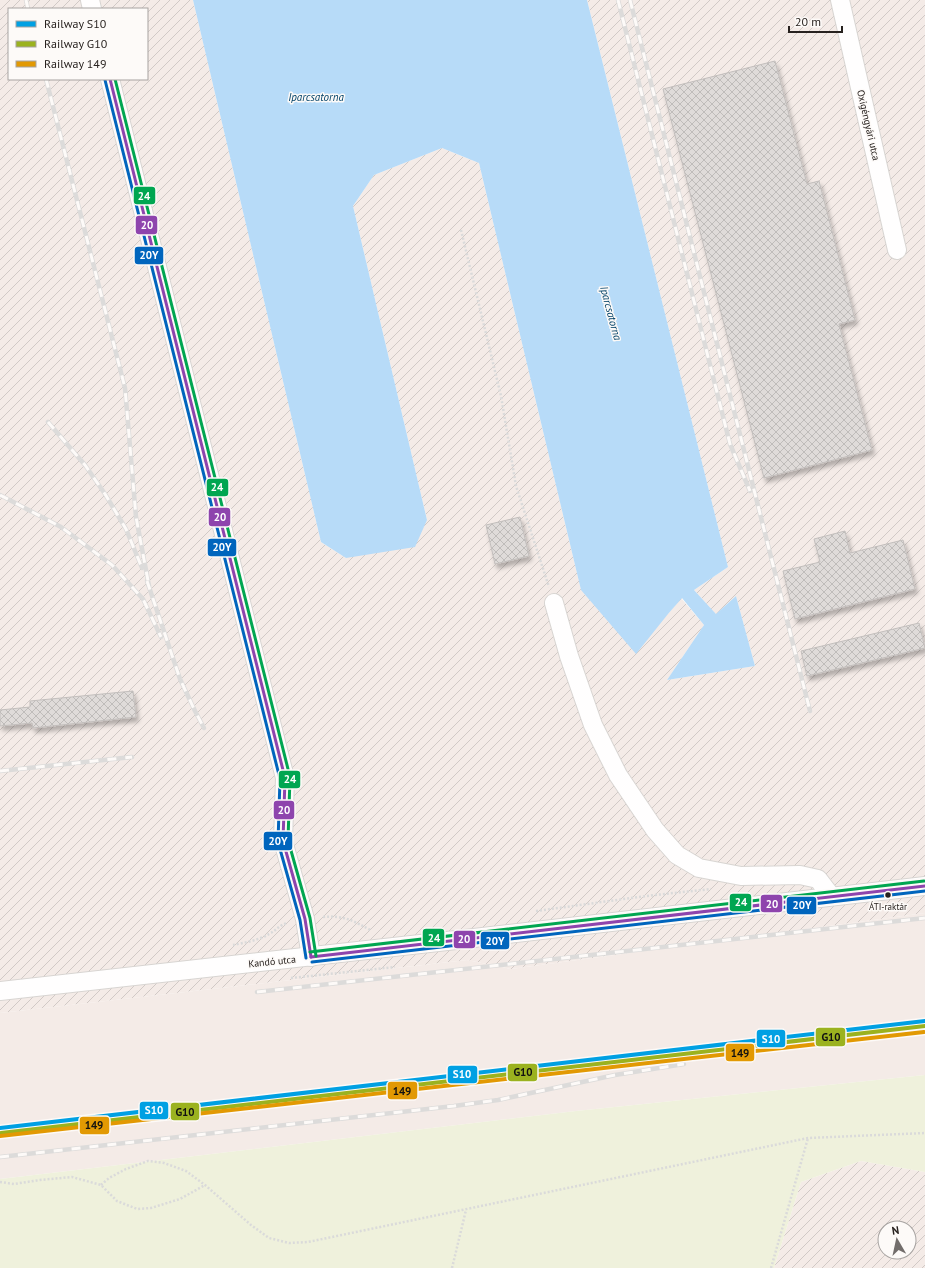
<svg xmlns="http://www.w3.org/2000/svg" width="925" height="1268" font-family="'PT Sans',sans-serif">
  <defs>
    <pattern id="industrial-furrows" width="10" height="10" patternUnits="userSpaceOnUse"><rect width="10" height="10" fill="#f4ebe7"/><path d="M-1 1l2-2M0 10L10 0M9 11l2-2" fill="none" stroke="#d1c9c6"/></pattern>
    <pattern id="building-cross-hatch" width="8" height="8" patternUnits="userSpaceOnUse"><rect width="8" height="8" fill="#dfdbd9"/><path d="M0 0l8 8M0 8l8-8" fill="none" stroke="#bfbcba"/></pattern>
    <filter id="shadow"><feDropShadow dx="2.5" dy="4.5" stdDeviation="2" flood-color="#0004"/></filter>
  </defs>
  <rect width="100%" height="100%" fill="#fcfaf9"/>
  <g fill="url(#industrial-furrows)" fill-rule="evenodd">
    <path d="M0,0H193L321,542L346,558L427,520L353,206L374,175L442,148L479,163L581,590L668,614L681,598L704,625L667,680L755,666L736,596L716,614L694,590L728,567L587,0H925V913L511,969L467,960L0,1013ZM9,9H147V79H9Z"/>
    <path d="M861,1161L925,1172V1268H774L801,1182ZM885,1228H909V1252H885Z"/>
  </g>
  <path fill="#f4ebe7" d="M925,913V1075L576,1111L0,1179V1013L467,960L511,969Z"/>
  <path fill="#eff1dc" d="M925,1075V1172L861,1161L801,1182L774,1268H0V1179L576,1111Z"/>
  <path fill="#b7dbf8" d="M193,0H587L728,567L694,590L716,614L736,596L755,666L667,680L704,625L682,598L668,614L636,654L581,590L479,163L442,148L374,175L353,206L427,520L415,547L346,558L321,542Z"/>
  <g fill="url(#building-cross-hatch)" stroke="#c2bebc" filter="url(#shadow)">
    <path d="M775,61L807,184L819,181L855,320L839,324L872,450L764,478L663,89Z"/>
    <path d="M520,517L529,556L495,564L486,525Z"/>
    <path d="M845,531L850,553L903,540L915,589L795,619L783,571L820,562L814,539Z"/>
    <path d="M919,623L925,648L807,676L801,651Z"/>
    <path d="M133,691L136,717L33,728L32,723L0,726V710L30,707V701Z"/>
  </g>
  <g fill="none" stroke-linecap="round" stroke-linejoin="round">
    <defs>
      <g id="minor">
        <path d="M90,0L92,9"/>
        <path d="M840,0L897,250"/>
        <path d="M110,79L285,778L283,841L305,919L311,957"/>
        <path d="M554,603L569,656L593,725L618,775L655,830L677,855L699,868L741,876L800,875L818,879L831,896"/>
        <path d="M0,991L465,939L925,886"/>
      </g>
    </defs>
    <use href="#minor" stroke="#d8d5d2" stroke-width="20"/>
    <g stroke="#dadada" stroke-width="2.5" stroke-dasharray="2 2" stroke-linecap="butt">
      <path d="M461,230L501,396L516,486L549,587"/>
      <path d="M536,911L646,896L711,889"/>
      <path d="M323,917C344,915 354,921 372,931"/>
      <path d="M233,945C243,943 260,940 269,934C277,930 279,925 288,923"/>
      <path d="M291,978L395,967"/>
      <path d="M0,1182L14,1184L40,1180L72,1177L101,1185L117,1201L137,1209L151,1208L180,1199L205,1185"/>
      <path d="M101,1185L109,1178L126,1169L148,1161L164,1163L186,1171L205,1185L251,1225L269,1238L289,1243L308,1242L808,1138L925,1133"/>
      <path d="M452,1268L466,1210"/>
      <path d="M771,1268L808,1138"/>
    </g>
    <use href="#minor" stroke="#fffefe" stroke-width="18"/>
    <defs>
      <g id="rail">
        <path d="M26,0L28,9"/>
        <path d="M618,0L730,444L750,491"/>
        <path d="M630,0L810,711"/>
        <path d="M46,79L125,388L136,517L149,586"/>
        <path d="M48,422L85,465L105,494L126,529L142,568"/>
        <path d="M0,495L61,527L112,565L143,599L161,637"/>
        <path d="M147,581L180,679L195,711L204,728"/>
        <path d="M0,771L132,757"/>
        <path d="M257,992L925,918"/>
        <path d="M0,1157L454,1106L498,1100L615,1075L684,1064"/>
      </g>
    </defs>
    <use href="#rail" stroke="#dcdbda" stroke-width="4.5"/>
    <use href="#rail" stroke="#fdfaf8" stroke-width="3" stroke-dasharray="9" stroke-linecap="butt"/>
    <defs>
      <g id="bus-1">
        <path d="M110,79L285,778L283,841L305,919L311,957"/>
        <path d="M311,957L925,886"/>
      </g>
      <g id="bus-2">
        <path d="M105,80L280,779L278,842L300,920L306,958"/>
        <path d="M312,962L925,891"/>
      </g>
      <g id="bus-3">
        <path d="M115,79L290,777L288,840L310,918L316,956"/>
        <path d="M310,952L924,881"/>
      </g>
    </defs>
    <use href="#bus-1" stroke="#fdfaf8" stroke-width="6"/>
    <use href="#bus-2" stroke="#fdfaf8" stroke-width="6"/>
    <use href="#bus-3" stroke="#fdfaf8" stroke-width="6"/>
    <use href="#bus-1" stroke="#8e44ad" stroke-width="3"/>
    <use href="#bus-2" stroke="#0065bd" stroke-width="3"/>
    <use href="#bus-3" stroke="#00a651" stroke-width="3"/>
    <defs>
      <path id="rail-1" d="M0,1128L925,1021"/>
      <path id="rail-2" d="M1,1133L925,1026"/>
      <path id="rail-3" d="M0,1136L924,1032"/>
    </defs>
    <use href="#rail-1" stroke="#fdfaf8" stroke-width="7"/>
    <use href="#rail-2" stroke="#fdfaf8" stroke-width="7"/>
    <use href="#rail-3" stroke="#fdfaf8" stroke-width="7"/>
    <use href="#rail-1" stroke="#00a0e3" stroke-width="4"/>
    <use href="#rail-2" stroke="#9bb21f" stroke-width="4"/>
    <use href="#rail-3" stroke="#e29903" stroke-width="4"/>
  </g>
  <circle fill="#27211e" stroke="#fdfaf8" stroke-width="1.5" cx="888" cy="895" r="3.5"/>
  <g text-anchor="middle" stroke-width="3" stroke-linejoin="round" paint-order="stroke">
    <g font-size="9" fill="#27211e" stroke="#fdfaf8">
      <text x="888" y="910">ÁTI-raktár</text>
    </g>
    <g font-size="10" fill="#27211e" stroke="#fdfaf8">
      <text transform="translate(869 125) rotate(77)" y="4">Oxigéngyári utca</text>
      <text transform="translate(272 961) rotate(-6)" y="4">Kandó utca</text>
    </g>
    <g font-size="11" font-style="italic" fill="#034369" stroke="#fdfaf8">
      <text x="316" y="101">Iparcsatorna</text>
      <text transform="translate(611 313) rotate(75)" y="4">Iparcsatorna</text>
    </g>
  </g>
  <g stroke="#fdfaf8" stroke-width="1.5">
    <rect x="133" y="186" width="23" height="19" rx="4" fill="#00a651"/>
    <rect x="135" y="215" width="23" height="20" rx="4" fill="#8e44ad"/>
    <rect x="134" y="246" width="30" height="19" rx="4" fill="#0065bd"/>
    <rect x="206" y="478" width="23" height="19" rx="4" fill="#00a651"/>
    <rect x="208" y="507" width="23" height="20" rx="4" fill="#8e44ad"/>
    <rect x="207" y="538" width="30" height="19" rx="4" fill="#0065bd"/>
    <rect x="278" y="770" width="23" height="19" rx="4" fill="#00a651"/>
    <rect x="273" y="800" width="22" height="20" rx="4" fill="#8e44ad"/>
    <rect x="263" y="831" width="30" height="20" rx="4" fill="#0065bd"/>
    <rect x="729" y="893" width="23" height="19" rx="4" fill="#00a651"/>
    <rect x="760" y="894" width="23" height="19" rx="4" fill="#8e44ad"/>
    <rect x="786" y="896" width="31" height="19" rx="4" fill="#0065bd"/>
    <rect x="422" y="928" width="23" height="19" rx="4" fill="#00a651"/>
    <rect x="453" y="930" width="23" height="19" rx="4" fill="#8e44ad"/>
    <rect x="480" y="931" width="30" height="19" rx="4" fill="#0065bd"/>
    <rect x="815" y="1027" width="31" height="20" rx="4" fill="#9bb21f"/>
    <rect x="756" y="1029" width="30" height="19" rx="4" fill="#00a0e3"/>
    <rect x="725" y="1043" width="30" height="19" rx="4" fill="#e29903"/>
    <rect x="507" y="1063" width="31" height="19" rx="4" fill="#9bb21f"/>
    <rect x="447" y="1065" width="31" height="19" rx="4" fill="#00a0e3"/>
    <rect x="387" y="1081" width="31" height="19" rx="4" fill="#e29903"/>
    <rect x="139" y="1101" width="30" height="19" rx="4" fill="#00a0e3"/>
    <rect x="170" y="1102" width="30" height="19" rx="4" fill="#9bb21f"/>
    <rect x="79" y="1116" width="31" height="19" rx="4" fill="#e29903"/>
  </g>
  <g font-size="11" text-anchor="middle" font-weight="bold" fill="#fff">
    <text x="144" y="200">24</text>
    <text x="147" y="229">20</text>
    <text x="149" y="259">20Y</text>
    <text x="217" y="491">24</text>
    <text x="220" y="521">20</text>
    <text x="222" y="551">20Y</text>
    <text x="290" y="783">24</text>
    <text x="284" y="814">20</text>
    <text x="278" y="845">20Y</text>
    <text x="741" y="906">24</text>
    <text x="772" y="908">20</text>
    <text x="802" y="909">20Y</text>
    <text x="434" y="942">24</text>
    <text x="464" y="943">20</text>
    <text x="495" y="945">20Y</text>
    <text x="771" y="1043">S10</text>
    <text x="462" y="1078">S10</text>
    <text x="154" y="1114">S10</text>
  </g>
  <g font-size="11" text-anchor="middle" font-weight="bold" fill="#111">
    <text x="831" y="1041">G10</text>
    <text x="740" y="1057">149</text>
    <text x="523" y="1076">G10</text>
    <text x="402" y="1095">149</text>
    <text x="185" y="1116">G10</text>
    <text x="94" y="1129">149</text>
  </g>
  <rect x="8" y="8" width="140" height="72" fill="#fdfaf8" stroke="#a7a3a1"/>
  <rect x="16" y="21" width="20" height="6" fill="#00a0e3" stroke="#a7a3a1"/>
  <text x="44" y="28" font-size="12" fill="#27211e">Railway S10</text>
  <rect x="16" y="41" width="20" height="6" fill="#9bb21f" stroke="#a7a3a1"/>
  <text x="44" y="48" font-size="12" fill="#27211e">Railway G10</text>
  <rect x="16" y="61" width="20" height="6" fill="#e29903" stroke="#a7a3a1"/>
  <text x="44" y="68" font-size="12" fill="#27211e">Railway 149</text>
  <g transform="translate(897 1240) rotate(351)"><circle r="19" fill="#fdfaf8" stroke="#a7a3a1"/>
  <path d="M0-3L7 15L0 10L-7 15Z" fill="#726d6b"/>
  <text y="-6" font-size="11" font-weight="bold" text-anchor="middle" fill="#27211e">N</text>
  </g>
  <path d="M789 26v6h53v-6" fill="none" stroke="#27211e" stroke-width="2"/>
  <text x="795" y="26" font-size="12" fill="#27211e" stroke="#fdfaf8" stroke-width="3" paint-order="stroke">20 m</text>
</svg>
